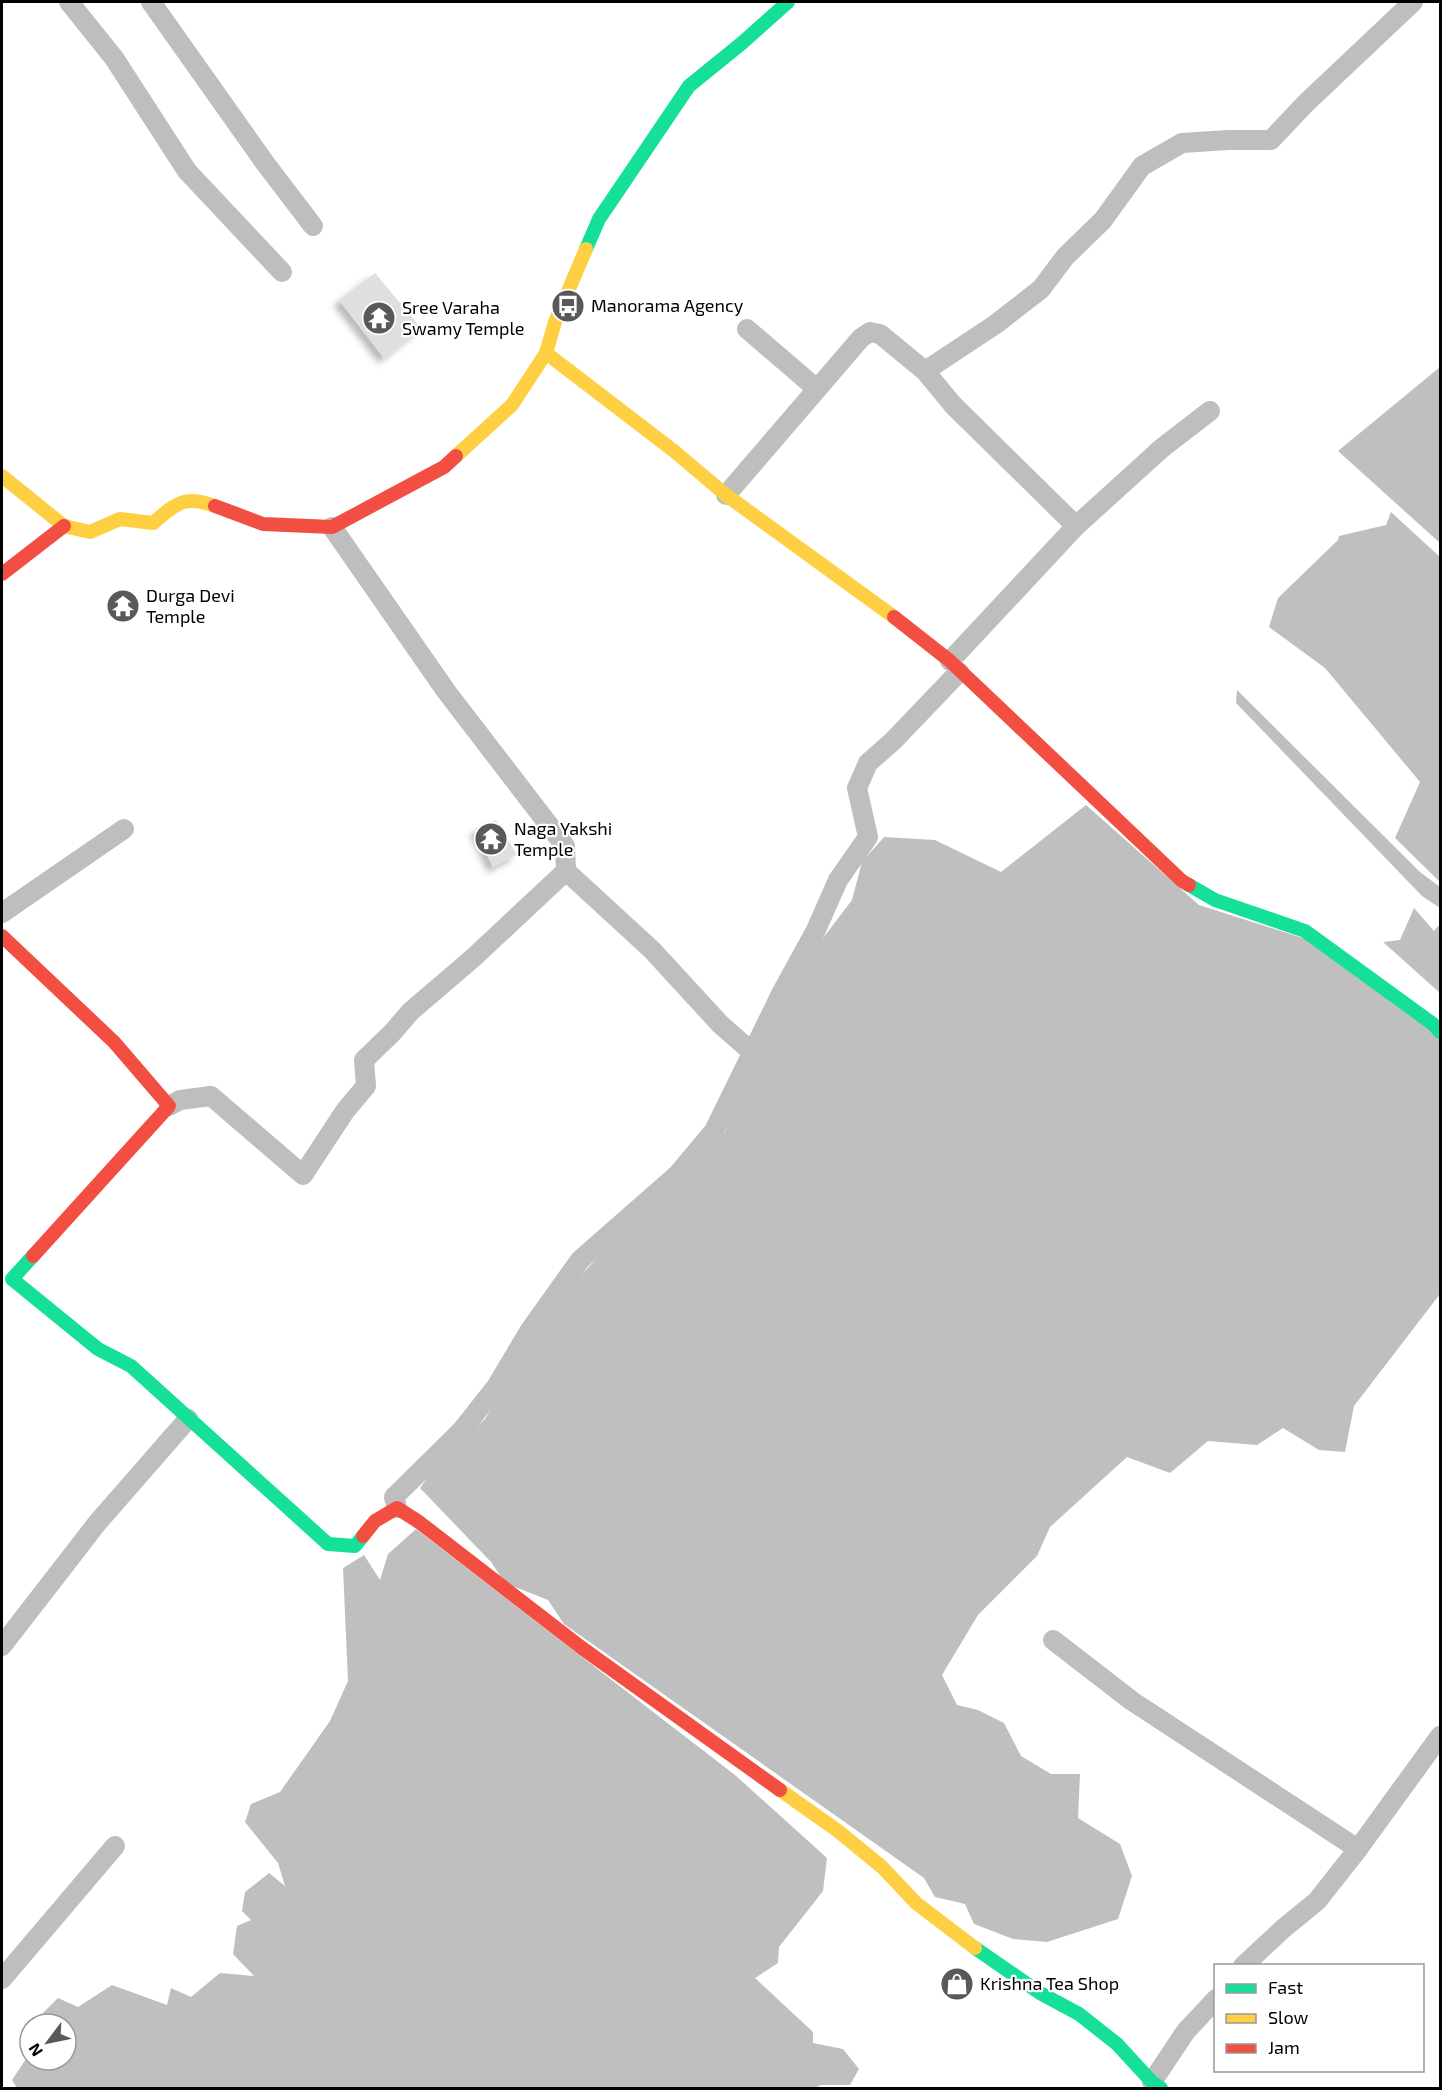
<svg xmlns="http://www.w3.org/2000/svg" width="1442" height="2090" font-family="'Exo 2',sans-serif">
  <defs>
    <filter id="shadow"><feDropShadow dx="-5.5" dy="5.5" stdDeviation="3" flood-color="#0004"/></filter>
  </defs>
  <rect width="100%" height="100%" fill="#fff"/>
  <g fill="#bfbfbf">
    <path d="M1440,367V543L1338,451Z"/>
    <path d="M1391,512L1440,557V882L1395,838L1420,782L1325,668L1269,627L1278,598L1338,540L1339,536L1386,525Z"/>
    <path d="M1237,690L1420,872L1440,887V908L1422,896L1236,703Z"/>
    <path d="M1086,805L1199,905L1312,941L1440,1036V1294L1354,1406L1345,1452L1319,1450L1283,1428L1257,1445L1208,1441L1170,1473L1127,1457L1050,1527L1037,1556L978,1615L942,1675L957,1705L978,1710L1004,1723L1021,1756L1051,1774H1080L1078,1818L1120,1844L1132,1876L1118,1919L1047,1942L1013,1939L974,1924L965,1904L935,1897L924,1878L564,1624L548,1600L505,1583L491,1562L420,1488L439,1461L460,1443L485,1419L555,1303L611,1243L690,1175L725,1132L763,1042L820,942L852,900L862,862L884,837L935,840L1001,872Z"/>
    <path d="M1414,908L1434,931L1438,926L1440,927V993L1383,942L1400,940Z"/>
    <path d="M416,1529L735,1775L827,1858L823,1891L779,1947L778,1963L755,1978L813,2032V2043L843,2049L859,2069L850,2085H821L815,2088H17L12,2080L30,2053V2060H66V2024H32L58,1998L78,2007L112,1985L167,2005L171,1988L191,1997L220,1973L254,1976L233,1954L237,1926L251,1920L242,1911L245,1892L269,1873L285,1886L278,1863L245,1822L251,1804L280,1792L330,1721L348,1681L343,1568L364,1555L380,1580L388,1554Z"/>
  </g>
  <g fill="#dfdfdf" filter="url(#shadow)">
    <path d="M375,273L421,328L384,358L339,300Z"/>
    <path d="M496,820L517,855L493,867L475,829Z"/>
  </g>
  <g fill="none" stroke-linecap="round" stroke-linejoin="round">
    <g stroke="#bebebe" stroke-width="20">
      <path d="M69,2L114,58L187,171L282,272"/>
      <path d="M151,2L265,163L313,226"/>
      <path d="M747,329L817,389"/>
      <path d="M925,371L996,324L1041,289L1065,257L1103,220L1142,166L1182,143L1228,140H1271L1306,103L1413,2"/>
      <path d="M726,495L861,338L870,332L880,334L925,371L953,405L1076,526"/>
      <path d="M332,527L446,691L565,846L566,871"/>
      <path d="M950,661L1076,526L1162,448L1210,411"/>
      <path d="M2,913L124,829"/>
      <path d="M169,1106L180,1100L211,1096L303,1175L345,1111L366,1086L364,1060L392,1033L411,1011L473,958L566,871L652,950L720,1024L753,1053"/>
      <path d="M397,1508L394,1497L462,1430L496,1387L530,1330L580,1260L678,1174L714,1131L782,992L816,930L838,880L868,837L857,788L868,763L893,741L959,672"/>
      <path d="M1053,1640L1132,1701L1358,1849"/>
      <path d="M2,1646L98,1522L188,1419"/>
      <path d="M1243,1966L1284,1928L1317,1901L1358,1849L1440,1736"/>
      <path d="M2,1979L115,1846"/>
      <path d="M1152,2082L1186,2031L1216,1999"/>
    </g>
    <g stroke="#16e098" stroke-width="14">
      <path d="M586,249L599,219L689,86L742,43L788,2"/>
      <path d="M1189,885L1215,900L1305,931L1433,1024L1440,1032"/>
      <path d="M33,1256L12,1279L98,1349L131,1366L328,1544L355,1546L363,1536"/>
      <path d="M975,1948L1040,1993L1079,2014L1117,2044L1152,2082L1161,2088"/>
    </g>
    <g stroke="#ffcf43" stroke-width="14">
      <path d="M546,353L674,451L726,495L894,617"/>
      <path d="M456,456L512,405L546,353L555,322L586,249"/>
      <path d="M2,476L64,526L90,532L120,519L153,523C176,504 184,494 215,506"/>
      <path d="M780,1790L838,1831L882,1867L916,1903L975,1948"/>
    </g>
    <g stroke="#f24e42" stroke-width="14">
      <path d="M215,506L263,524L332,527L444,467L456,456"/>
      <path d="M2,574L64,526"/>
      <path d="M894,617L950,661L1182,881L1189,885"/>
      <path d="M2,936L114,1042L169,1106L33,1256"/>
      <path d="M363,1536L375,1521L397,1508L419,1522L582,1648L780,1790"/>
    </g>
  </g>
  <defs>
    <symbol id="bus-disc" viewBox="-11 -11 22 22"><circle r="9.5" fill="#595959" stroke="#fff"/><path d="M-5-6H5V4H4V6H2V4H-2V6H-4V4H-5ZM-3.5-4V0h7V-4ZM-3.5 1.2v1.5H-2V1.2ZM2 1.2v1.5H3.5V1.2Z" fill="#fff"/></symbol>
    <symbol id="temple-disc" viewBox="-11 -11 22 22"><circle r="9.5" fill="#595959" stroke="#fff"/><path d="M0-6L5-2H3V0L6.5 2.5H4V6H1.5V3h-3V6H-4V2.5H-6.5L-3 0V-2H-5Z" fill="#fff"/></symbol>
    <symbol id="shop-disc" viewBox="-11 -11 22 22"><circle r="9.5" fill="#595959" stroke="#fff"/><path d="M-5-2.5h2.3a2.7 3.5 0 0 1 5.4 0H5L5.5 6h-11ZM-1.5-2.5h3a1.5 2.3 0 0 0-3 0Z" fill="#fff"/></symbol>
  </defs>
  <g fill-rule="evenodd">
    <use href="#bus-disc" x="549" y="287" width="38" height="38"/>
    <use href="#temple-disc" x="360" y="299" width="38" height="38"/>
    <use href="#temple-disc" x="104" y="587" width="38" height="38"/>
    <use href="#temple-disc" x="472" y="820" width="38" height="38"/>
    <use href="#shop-disc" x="938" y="1965" width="38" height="38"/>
  </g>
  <g text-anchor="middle" stroke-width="4.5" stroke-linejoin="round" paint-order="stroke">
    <g font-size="18" fill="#000" stroke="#fff" text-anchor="start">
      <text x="591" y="312">Manorama Agency</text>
      <text x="402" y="314">Sree Varaha<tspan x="402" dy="21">Swamy Temple</tspan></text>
      <text x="146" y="602">Durga Devi<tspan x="146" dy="21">Temple</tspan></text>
      <text x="514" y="835">Naga Yakshi<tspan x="514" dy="21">Temple</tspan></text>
      <text x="980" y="1990">Krishna Tea Shop</text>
    </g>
  </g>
  <rect width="1442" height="2090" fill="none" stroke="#000000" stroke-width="6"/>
  <rect x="1214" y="1964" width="210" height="108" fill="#ffffff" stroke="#999999" stroke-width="1.5"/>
  <rect x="1226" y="1984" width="30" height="9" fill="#16e098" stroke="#999999" stroke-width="1.5"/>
  <text x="1268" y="1994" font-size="18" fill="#000000">Fast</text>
  <rect x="1226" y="2014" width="30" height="9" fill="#ffcf43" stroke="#999999" stroke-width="1.5"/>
  <text x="1268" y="2024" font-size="18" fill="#000000">Slow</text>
  <rect x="1226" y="2044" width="30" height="9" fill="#f24e42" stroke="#999999" stroke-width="1.5"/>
  <text x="1268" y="2054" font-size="18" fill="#000000">Jam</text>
  <g transform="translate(48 2042) rotate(238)"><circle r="28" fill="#ffffff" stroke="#999999" stroke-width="1.5"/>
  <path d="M0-4.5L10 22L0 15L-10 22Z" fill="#595959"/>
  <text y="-9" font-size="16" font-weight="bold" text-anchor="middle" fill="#000000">N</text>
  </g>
</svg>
